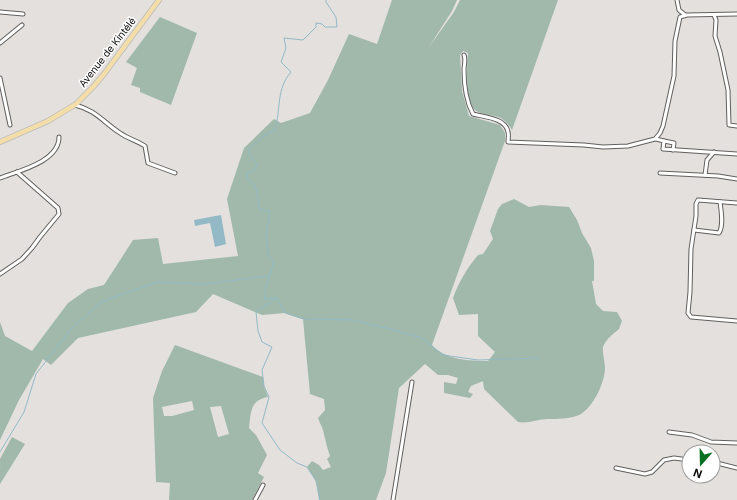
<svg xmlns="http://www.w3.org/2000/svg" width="737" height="500" font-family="Inter,sans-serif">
  <rect width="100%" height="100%" fill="#e3e0de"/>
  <g fill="#a0b9ab" fill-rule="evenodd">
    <path d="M392,0H457L452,11L429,47L454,12L460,0H558L512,130C501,112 494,118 478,112C464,106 467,65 468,53L463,51L460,55L462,91L469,116L500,125L505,133V141L432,345C445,360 470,361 488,361L495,352L478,336V314L459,315L453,298C459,282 467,268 478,255L483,254L493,239L490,231L498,209L502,204L514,199L529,207L541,205L569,207L577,220L582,233L591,248L594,261V281H592L596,304L603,311L617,312L622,321L619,329C613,334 606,339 603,347C602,353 605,362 605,368C605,383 592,409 579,415C570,419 557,419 548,419C538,419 528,424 518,422L484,389L483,381L471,386L468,392L473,394L470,398L444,393V382L456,384L458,378L448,375H438L425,364L399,388L386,473L376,500H319L316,481L307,467L312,461L319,465L323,470L331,467L327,459L330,456C327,448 326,442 324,434C323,428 320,424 318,418L325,410L324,399L310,394L303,319L285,313L262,315L213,294L196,312L78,338L51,365L43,359L19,400L0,440V322L5,336L32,351L68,303L88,289L104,285L133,240L158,238L163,264L238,256L227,199L244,148L274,119L281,123L310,113L328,80L349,34L377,44Z"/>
    <path d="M160,17L197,33L171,105L140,92V88L131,85L137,68L126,62Z"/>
    <path d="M175,345L263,377L264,387L268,397C250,400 251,412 249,428L256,435L267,455L258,473L264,477L252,500H169L170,483L156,482L153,398L162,371ZM192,401L194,410L172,416H164L162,407ZM221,406L229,434L218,437L210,407Z"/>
    <path d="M12,437L25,444L0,484V459Z"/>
  </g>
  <path fill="#93b9c6" d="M221,215L226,244L215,247L210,223L195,226L194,220Z"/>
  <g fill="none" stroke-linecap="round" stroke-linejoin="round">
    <g stroke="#93b9c6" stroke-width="1">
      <path d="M278,299L285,313L303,319L353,320L390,329L422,338L443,355L478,360L539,358"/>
      <path d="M0,452L24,412L36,374L71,329L101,302L157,282L203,284L269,276"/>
      <path d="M319,500L320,499L316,481L307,467L297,463L280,450L262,423L269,397L264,386L262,370L272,347L262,342L258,331L256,312L277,298L265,299L264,294L274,262L269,257L266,235L270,212L259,209C258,196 258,186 247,179V172H253L257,165L251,157L248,150L265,135L275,130C281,109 276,89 291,72L281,62L286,48L284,38L303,40L316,27V23L322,24L325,27H337L336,17L326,2V0"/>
    </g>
    <defs>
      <g id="street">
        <path d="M677,0L679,10L685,15"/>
        <path d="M0,12L23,14"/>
        <path d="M714,15L716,20L715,36L720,52L728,90L729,125L737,126"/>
        <path d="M0,43L22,25"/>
        <path d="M464,55C466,60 464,65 464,70C464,86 466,101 473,114C484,117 506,118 508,132C509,135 508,139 508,142L584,145L603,147L628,146L655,139L660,133L663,126L674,76L675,41L680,17L687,15L737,14"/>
        <path d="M0,78L10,125"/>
        <path d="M75,105C96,110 103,122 120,133C127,138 137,141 145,146L148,163L175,173"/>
        <path d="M656,139L664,141L663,149L737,154"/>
        <path d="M664,141L674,143L673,150"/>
        <path d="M660,173L718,176L737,179"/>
        <path d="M705,175L707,160L714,152"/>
        <path d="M0,178C18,171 59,162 59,137"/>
        <path d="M737,203L698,200L696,204V216L691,249L690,292L688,313L691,317L737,321"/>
        <path d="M694,230L719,233C724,225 721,211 720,202"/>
        <path d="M0,274L22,259L32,248L40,237L59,214L58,208L17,172"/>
        <path d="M669,432L692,435L711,442L737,443"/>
        <path d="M713,462L737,468"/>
        <path d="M616,468L645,474L652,472L664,460L674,458L689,460"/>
        <path d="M255,500L263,485"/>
        <path d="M393,500L412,382"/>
      </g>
      <path id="primary" d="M0,142L48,121L76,104L93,87L104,74L159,0"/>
    </defs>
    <use href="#street" stroke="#62605e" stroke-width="5"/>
    <use href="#primary" stroke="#bbb" stroke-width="6"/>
    <use href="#street" stroke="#fff" stroke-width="3"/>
    <use href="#primary" stroke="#f3dda9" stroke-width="4.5"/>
  </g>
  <g text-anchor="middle" stroke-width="3" stroke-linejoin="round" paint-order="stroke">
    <g font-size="10" fill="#0c0b0b" stroke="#fff">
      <text transform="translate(107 52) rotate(-52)" y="4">Avenue de Kintélé</text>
    </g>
  </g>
  <g transform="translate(701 464) rotate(200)"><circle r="19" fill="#ffffff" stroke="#9e9d9d"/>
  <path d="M0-3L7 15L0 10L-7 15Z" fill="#077020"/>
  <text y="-6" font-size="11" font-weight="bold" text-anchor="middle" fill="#0c0b0b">N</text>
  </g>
</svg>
